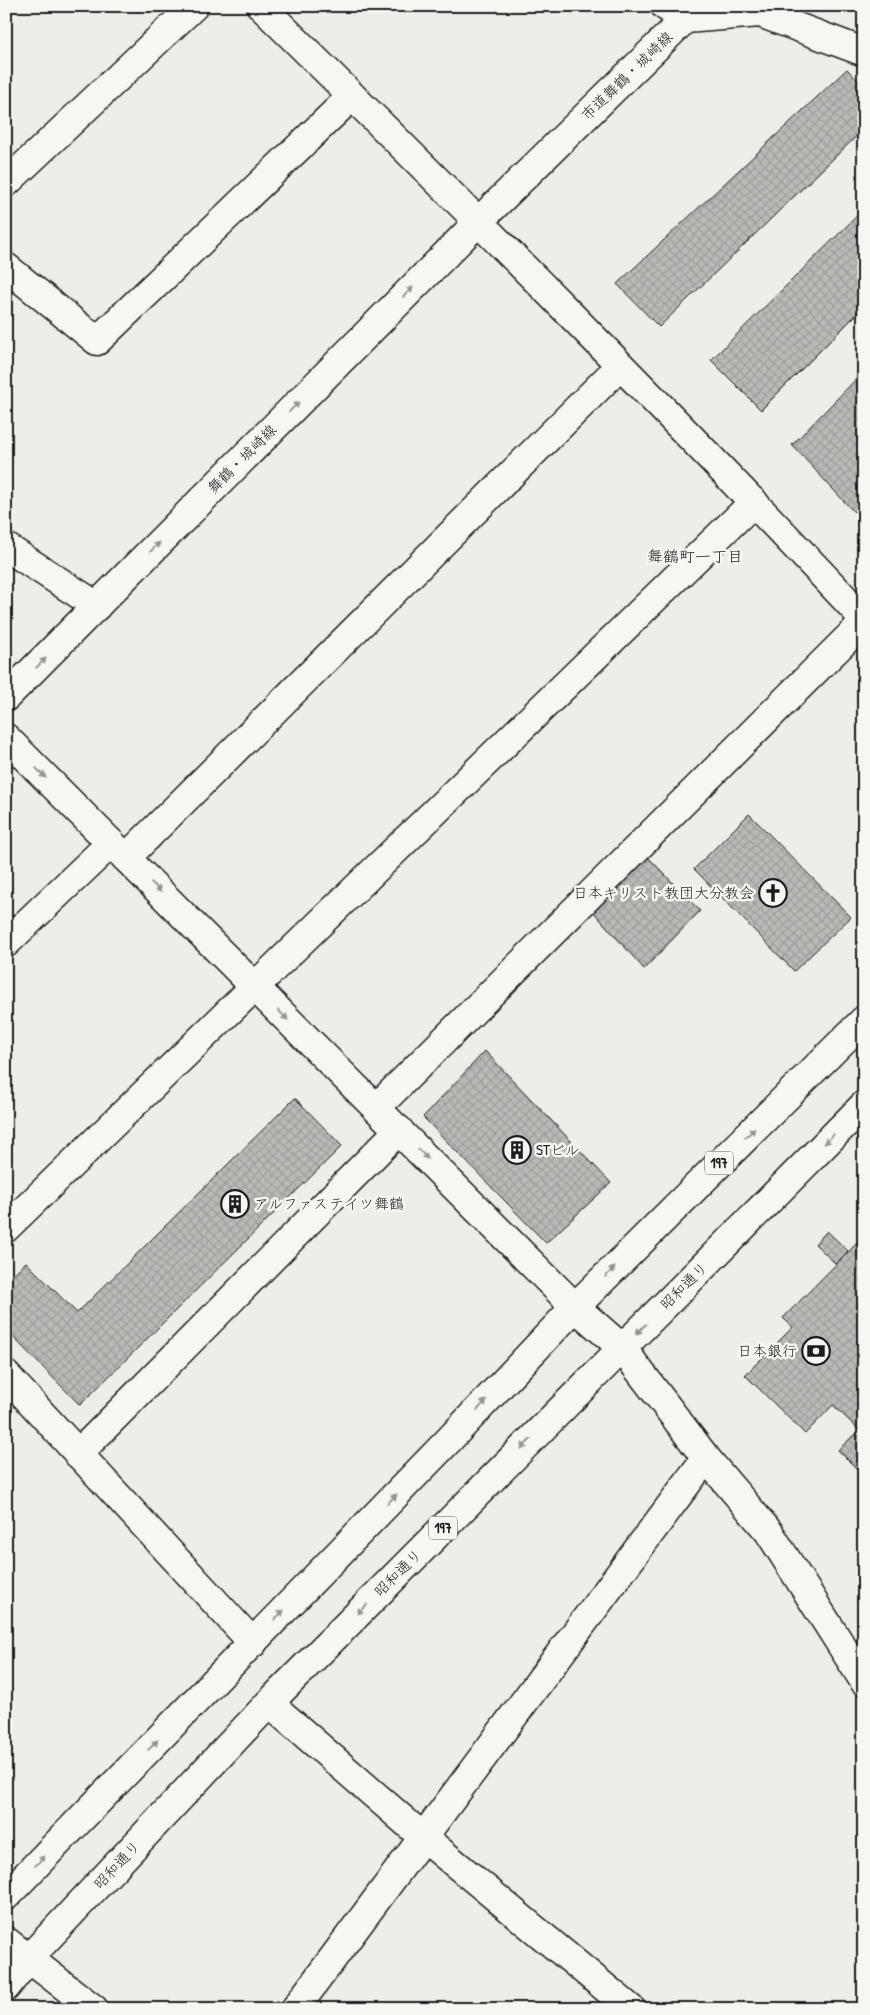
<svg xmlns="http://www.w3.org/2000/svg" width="870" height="2015" font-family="'Patrick Hand','Klee One',sans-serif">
  <defs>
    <pattern id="building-cross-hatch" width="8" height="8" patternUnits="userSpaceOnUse" patternTransform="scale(1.25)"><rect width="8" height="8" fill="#b9b9b6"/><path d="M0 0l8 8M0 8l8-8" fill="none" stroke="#9e9e9c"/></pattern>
  </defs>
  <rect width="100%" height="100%" fill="#edede9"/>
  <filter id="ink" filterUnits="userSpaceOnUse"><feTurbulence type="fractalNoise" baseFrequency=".02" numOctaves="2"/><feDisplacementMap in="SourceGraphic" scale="10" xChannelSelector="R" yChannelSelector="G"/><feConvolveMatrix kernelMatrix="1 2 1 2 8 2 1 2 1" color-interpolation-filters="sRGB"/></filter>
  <g filter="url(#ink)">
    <g fill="url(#building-cross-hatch)" stroke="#1c1c1c">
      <path d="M847,69L864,87V129L659,327L617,284Z"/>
      <path d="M864,209V307L761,410L711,360Z"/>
      <path d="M864,371V502L854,512L792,445Z"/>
      <path d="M749,814L851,917L794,971L694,869Z"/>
      <path d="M646,855L700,911L644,969L592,910Z"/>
      <path d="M485,1051L611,1183L546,1243L423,1117Z"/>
      <path d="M295,1098L342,1146L80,1405L6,1330V1281L26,1262L77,1313Z"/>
      <path d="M827,1231L848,1251L836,1264L815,1244Z"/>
      <path d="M864,1236V1435L833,1405L805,1434L745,1375L793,1327L783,1318Z"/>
      <path d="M856,1433L864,1441V1476L838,1450Z"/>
    </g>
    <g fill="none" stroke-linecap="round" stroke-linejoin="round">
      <defs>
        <g id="street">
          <path d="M665,6L685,19"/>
          <path d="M6,183L194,6"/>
          <path d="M6,267L97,341L352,96"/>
          <path d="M6,547L97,606"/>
          <path d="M6,697L479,221L685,19L760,13L864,52"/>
          <path d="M6,738L575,1307L622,1348L706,1458L769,1532L864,1681"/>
          <path d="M126,858L620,366"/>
          <path d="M6,943L111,843"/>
          <path d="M376,1108L864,622"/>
          <path d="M6,1228L754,502"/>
          <path d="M6,1375L253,1643"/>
          <path d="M78,1454L399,1130"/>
          <path d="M269,1703L423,1837L631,2009"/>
          <path d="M295,2009L706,1458"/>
        </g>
        <g id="secondary">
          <path d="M261,6C465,207 668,410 864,619"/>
          <path d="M6,1941L94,2009"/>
        </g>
        <g id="highway">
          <path d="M6,1896L448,1441L575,1307L864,1020"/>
          <path d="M6,1987L29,1958L269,1703L864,1105"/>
        </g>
      </defs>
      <use href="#street" stroke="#1c1c1c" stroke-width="31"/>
      <use href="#secondary" stroke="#1c1c1c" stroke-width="31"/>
      <use href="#highway" stroke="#1c1c1c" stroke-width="31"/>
      <use href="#street" stroke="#f6f6f2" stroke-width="28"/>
      <use href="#secondary" stroke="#f6f6f2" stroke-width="28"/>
      <use href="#highway" stroke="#f6f6f2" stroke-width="28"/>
    </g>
    <defs><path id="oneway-solid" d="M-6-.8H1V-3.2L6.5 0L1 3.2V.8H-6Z" transform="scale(1.25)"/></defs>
    <g fill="#949492">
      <use href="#oneway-solid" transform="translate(408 292) rotate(-45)"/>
      <use href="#oneway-solid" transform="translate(294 407) rotate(-45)"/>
      <use href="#oneway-solid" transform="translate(155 547) rotate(-45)"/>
      <use href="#oneway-solid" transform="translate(41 663) rotate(-45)"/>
      <use href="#oneway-solid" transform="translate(41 773) rotate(45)"/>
      <use href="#oneway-solid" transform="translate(156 887) rotate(45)"/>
      <use href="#oneway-solid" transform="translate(283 1015) rotate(45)"/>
      <use href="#oneway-solid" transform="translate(750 1133) rotate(-45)"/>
      <use href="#oneway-solid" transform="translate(829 1139) rotate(135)"/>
      <use href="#oneway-solid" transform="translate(423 1154) rotate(45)"/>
      <use href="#oneway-solid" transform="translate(610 1272) rotate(-45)"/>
      <use href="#oneway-solid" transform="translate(641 1329) rotate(135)"/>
      <use href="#oneway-solid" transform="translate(482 1405) rotate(-47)"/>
      <use href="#oneway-solid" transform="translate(526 1444) rotate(135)"/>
      <use href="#oneway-solid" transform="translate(392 1499) rotate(-46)"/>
      <use href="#oneway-solid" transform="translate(362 1609) rotate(135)"/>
      <use href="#oneway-solid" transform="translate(279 1615) rotate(-46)"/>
      <use href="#oneway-solid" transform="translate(153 1745) rotate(-46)"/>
      <use href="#oneway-solid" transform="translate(40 1861) rotate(-46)"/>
    </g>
  </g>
  <defs>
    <symbol id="church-ring" viewBox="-11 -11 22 22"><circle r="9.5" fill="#f6f6f2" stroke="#1c1c1c" stroke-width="1.5"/><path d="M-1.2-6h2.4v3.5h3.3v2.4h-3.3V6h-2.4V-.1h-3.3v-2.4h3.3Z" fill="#1c1c1c"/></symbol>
    <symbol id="building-ring" viewBox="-11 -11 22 22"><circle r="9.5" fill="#f6f6f2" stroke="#1c1c1c" stroke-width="1.5"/><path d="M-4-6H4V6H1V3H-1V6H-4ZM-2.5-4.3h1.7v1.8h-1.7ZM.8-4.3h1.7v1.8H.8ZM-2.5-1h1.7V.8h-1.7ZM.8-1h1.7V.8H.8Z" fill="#1c1c1c"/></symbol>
    <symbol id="bank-ring" viewBox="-11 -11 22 22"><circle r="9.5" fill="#f6f6f2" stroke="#1c1c1c" stroke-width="1.5"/><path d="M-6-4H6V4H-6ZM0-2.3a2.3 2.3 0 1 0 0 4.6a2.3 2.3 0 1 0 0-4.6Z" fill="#1c1c1c"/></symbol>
  </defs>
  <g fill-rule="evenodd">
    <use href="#church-ring" x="757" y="877" width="32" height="32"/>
    <use href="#building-ring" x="501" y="1134" width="32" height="32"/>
    <use href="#building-ring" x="219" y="1188" width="32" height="32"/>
    <use href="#bank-ring" x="800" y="1335" width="32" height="32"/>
  </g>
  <g text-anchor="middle" stroke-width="5" stroke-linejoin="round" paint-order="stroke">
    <g fill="#f6f6f2" stroke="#5d5d5c" stroke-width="1">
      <rect x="705" y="1151.5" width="28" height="23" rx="4"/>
      <rect x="429" y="1516.5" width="28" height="23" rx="4"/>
    </g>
    <g font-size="14" font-weight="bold" fill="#1c1c1c">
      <text x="719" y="1168">197</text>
      <text x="443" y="1533">197</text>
    </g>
    <g font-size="15" fill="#1c1c1c" stroke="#f6f6f2">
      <text transform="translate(627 76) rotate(-44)" y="5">市道舞鶴・城崎線</text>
      <text transform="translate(242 459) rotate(-45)" y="5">舞鶴・城崎線</text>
      <text transform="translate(684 1286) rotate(-45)" y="5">昭和通り</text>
      <text transform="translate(398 1573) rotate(-45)" y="5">昭和通り</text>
      <text transform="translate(117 1865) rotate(-47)" y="5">昭和通り</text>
    </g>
    <g font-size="15" fill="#1c1c1c" stroke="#f6f6f2" text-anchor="end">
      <text x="754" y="898">日本キリスト教団大分教会</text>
      <text x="536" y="1155" text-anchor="start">STビル</text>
      <text x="254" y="1209" text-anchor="start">アルファステイツ舞鶴</text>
      <text x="797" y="1356">日本銀行</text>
    </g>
    <g font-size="16" fill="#1c1c1c" stroke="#f6f6f2">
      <text x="695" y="562">舞鶴町一丁目</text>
    </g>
  </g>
  <rect width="870" height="2015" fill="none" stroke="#f6f6f2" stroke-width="25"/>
  <rect x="12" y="12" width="845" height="1990" fill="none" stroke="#1c1c1c" stroke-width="2" filter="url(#ink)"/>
</svg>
